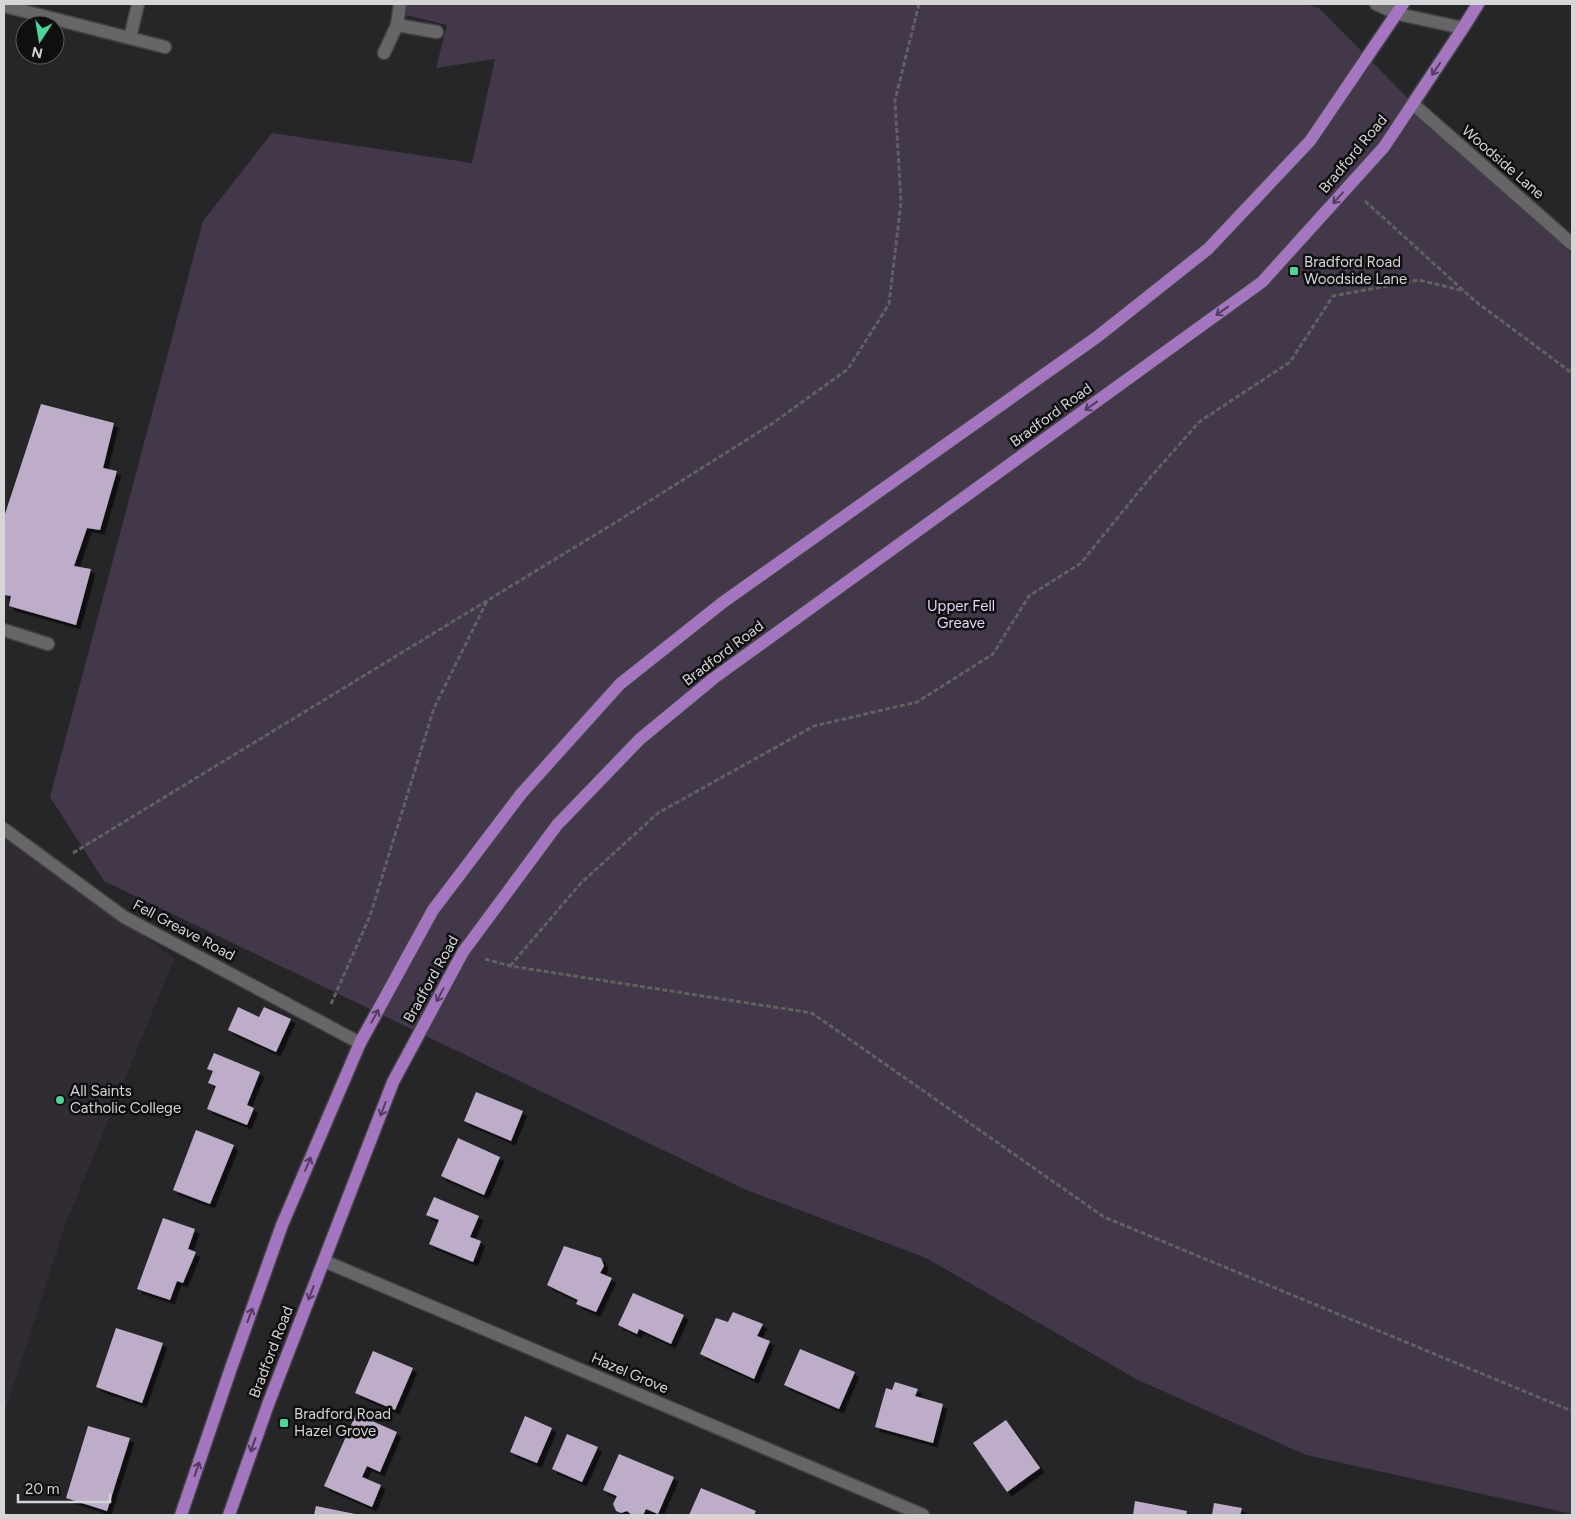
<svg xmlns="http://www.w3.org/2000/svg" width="1576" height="1519" font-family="Figtree,sans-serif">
  <defs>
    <filter id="shadow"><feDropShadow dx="4.5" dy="4.5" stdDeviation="0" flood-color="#0009"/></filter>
  </defs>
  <rect width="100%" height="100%" fill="#262528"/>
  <path fill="#312c34" d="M4,829L174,959L66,1223L4,1414Z"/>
  <path fill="#423849" d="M404,4H1306L1319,8L1454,145L1572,254V1514L1306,1455L1138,1380L926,1258L744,1189L104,881L50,797L203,221L272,133L472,163L495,59L436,68L447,25L402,14Z"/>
  <g fill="#bdadc9" filter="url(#shadow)">
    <path d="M41,404L114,423L103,468L117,471L100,530L87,528L74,566L91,569L76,625L9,606L11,596L4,595V517Z"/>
    <path d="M238,1007L259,1017L264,1007L291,1019L276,1052L228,1030Z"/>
    <path d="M214,1053L260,1072L247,1105L254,1108L247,1125L207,1109L216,1086L208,1083L213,1071L207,1069Z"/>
    <path d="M476,1092L523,1111L511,1141L464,1121Z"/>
    <path d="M196,1130L234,1145L210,1204L173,1190Z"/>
    <path d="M458,1138L500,1157L484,1195L441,1176Z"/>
    <path d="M434,1197L479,1216L470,1237L481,1241L473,1262L429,1244L439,1220L426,1215Z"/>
    <path d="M163,1218L195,1229L188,1249L196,1252L183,1283L177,1281L170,1300L137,1289Z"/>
    <path d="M564,1246L601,1258L604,1266L600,1273L612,1278L596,1312L576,1304L578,1300L547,1285Z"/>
    <path d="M633,1293L684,1315L671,1344L639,1329L637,1334L618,1325Z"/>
    <path d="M733,1312L763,1324L757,1336L770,1341L754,1379L700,1354L716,1318L728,1322Z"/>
    <path d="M116,1328L163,1343L142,1403L96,1387Z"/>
    <path d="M800,1349L855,1372L839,1409L784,1385Z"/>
    <path d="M373,1351L413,1368L395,1410L355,1393Z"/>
    <path d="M895,1382L918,1389L915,1396L943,1404L933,1443L875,1427L886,1388L892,1390Z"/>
    <path d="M356,1414L397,1432L380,1472L367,1466L362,1477L381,1485L372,1507L324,1486Z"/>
    <path d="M525,1416L552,1428L537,1463L510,1452Z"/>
    <path d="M1006,1420L1040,1468L1007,1492L973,1443Z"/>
    <path d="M88,1426L130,1438L107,1511L66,1498Z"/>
    <path d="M567,1434L598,1447L582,1482L552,1469Z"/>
    <path d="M619,1454L674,1477L658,1514L646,1509L643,1515H632L627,1511L621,1513L616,1511L613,1504L617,1496L603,1490Z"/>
    <path d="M701,1488L756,1511L754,1515H689Z"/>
    <path d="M1135,1501L1187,1511L1186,1515H1133Z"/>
    <path d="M1214,1503L1242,1508L1240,1515H1212Z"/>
    <path d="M316,1506L355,1514V1515H314Z"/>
  </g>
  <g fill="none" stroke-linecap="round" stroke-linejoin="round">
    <defs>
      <g id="minor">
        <path d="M1376,4L1398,14L1463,28"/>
        <path d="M4,6L165,47"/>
        <path d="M397,25L437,32"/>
        <path d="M130,38L138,4"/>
        <path d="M384,53L397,25L400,4"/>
        <path d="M1413,104L1572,244"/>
        <path d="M4,630L48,644"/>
        <path d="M4,829L124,917L360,1043"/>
        <path d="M324,1261L923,1515"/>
      </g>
      <g id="major">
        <path d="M181,1515L231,1368L282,1225L360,1043L433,910L521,794L620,684L722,603L1097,337L1208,249L1310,141L1403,4"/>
        <path d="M229,1515L269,1402L393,1082L463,952L557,825L640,739L714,678L1262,282L1384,147L1463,28L1478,4"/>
      </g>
    </defs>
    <use href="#minor" stroke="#424144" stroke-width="15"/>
    <use href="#major" stroke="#424144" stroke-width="15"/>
    <g stroke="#616062" stroke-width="3" stroke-dasharray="5 2.5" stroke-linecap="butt">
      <path d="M1365,201L1475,301L1572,373"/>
      <path d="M73,853L621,519L773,423L848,369L889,304L901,202L895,100L919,4"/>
      <path d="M485,959L510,966L812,1013L1104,1217L1572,1411"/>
      <path d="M510,966L581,883L658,813L814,726L917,702L993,654L1029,596L1081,563L1149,479L1199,422L1290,362L1333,296L1419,280L1464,291"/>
      <path d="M331,1004L370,916L434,708L487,601"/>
    </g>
    <use href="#minor" stroke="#686569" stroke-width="12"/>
    <use href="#major" stroke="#a376bf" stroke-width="12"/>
  </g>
  <defs><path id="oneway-shaft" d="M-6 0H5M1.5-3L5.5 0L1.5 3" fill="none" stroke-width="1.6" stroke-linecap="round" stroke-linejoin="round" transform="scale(1.25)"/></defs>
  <g stroke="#523d5f">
    <use href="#oneway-shaft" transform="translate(1436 69) rotate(124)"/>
    <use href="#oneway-shaft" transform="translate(1338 198) rotate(132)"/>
    <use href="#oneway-shaft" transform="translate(1222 311) rotate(144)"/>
    <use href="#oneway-shaft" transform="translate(1091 406) rotate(144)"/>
    <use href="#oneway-shaft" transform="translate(440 995) rotate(118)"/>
    <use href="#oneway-shaft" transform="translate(375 1016) rotate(-61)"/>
    <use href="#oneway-shaft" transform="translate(383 1109) rotate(111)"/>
    <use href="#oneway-shaft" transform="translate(308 1164) rotate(-67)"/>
    <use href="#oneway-shaft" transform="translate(311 1293) rotate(111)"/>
    <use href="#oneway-shaft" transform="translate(250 1315) rotate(-70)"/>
    <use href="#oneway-shaft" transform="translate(253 1445) rotate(109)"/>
    <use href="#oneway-shaft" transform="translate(197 1469) rotate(-71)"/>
  </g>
  <g fill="#4fd399" stroke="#0f0e10" stroke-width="2">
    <rect x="1289" y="266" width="10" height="10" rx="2.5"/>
    <circle cx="60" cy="1100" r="5"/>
    <rect x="279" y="1418" width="10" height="10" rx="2.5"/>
  </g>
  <g text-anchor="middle" stroke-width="5" stroke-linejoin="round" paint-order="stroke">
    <g font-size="15" fill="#d5d4d6" stroke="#0f0e10">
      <text transform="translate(1353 154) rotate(-50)" y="5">Bradford Road</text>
      <text transform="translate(1503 162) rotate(41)" y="5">Woodside Lane</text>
      <text transform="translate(1051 415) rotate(-36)" y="5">Bradford Road</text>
      <text transform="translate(723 653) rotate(-37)" y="5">Bradford Road</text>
      <text transform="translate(184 930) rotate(28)" y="5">Fell Greave Road</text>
      <text transform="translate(431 979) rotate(-61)" y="5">Bradford Road</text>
      <text transform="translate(271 1352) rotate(-69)" y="5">Bradford Road</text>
      <text transform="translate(630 1373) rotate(23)" y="5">Hazel Grove</text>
    </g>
    <g font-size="15" fill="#d5d4d6" stroke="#0f0e10" text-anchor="start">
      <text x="1304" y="267">Bradford Road<tspan x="1304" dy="17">Woodside Lane</tspan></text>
      <text x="70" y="1096">All Saints<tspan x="70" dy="17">Catholic College</tspan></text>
      <text x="294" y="1419">Bradford Road<tspan x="294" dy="17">Hazel Grove</tspan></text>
    </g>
    <g font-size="15" fill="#e9d2fa" stroke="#0f0e10">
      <text x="961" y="611">Upper Fell<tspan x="961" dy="17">Greave</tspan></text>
    </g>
  </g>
  <rect width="1576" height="1519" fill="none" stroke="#d5d4d6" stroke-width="10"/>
  <g transform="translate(40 40) rotate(192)"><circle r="24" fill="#0f0e10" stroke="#5e5d5f"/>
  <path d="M0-4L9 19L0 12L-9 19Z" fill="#4fd399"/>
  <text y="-8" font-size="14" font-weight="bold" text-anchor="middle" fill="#d5d4d6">N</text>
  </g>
  <path d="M18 1494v8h92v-8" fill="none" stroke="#d5d4d6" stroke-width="2.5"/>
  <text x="25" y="1494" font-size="15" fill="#d5d4d6" stroke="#0f0e10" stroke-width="4" paint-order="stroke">20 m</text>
</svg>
